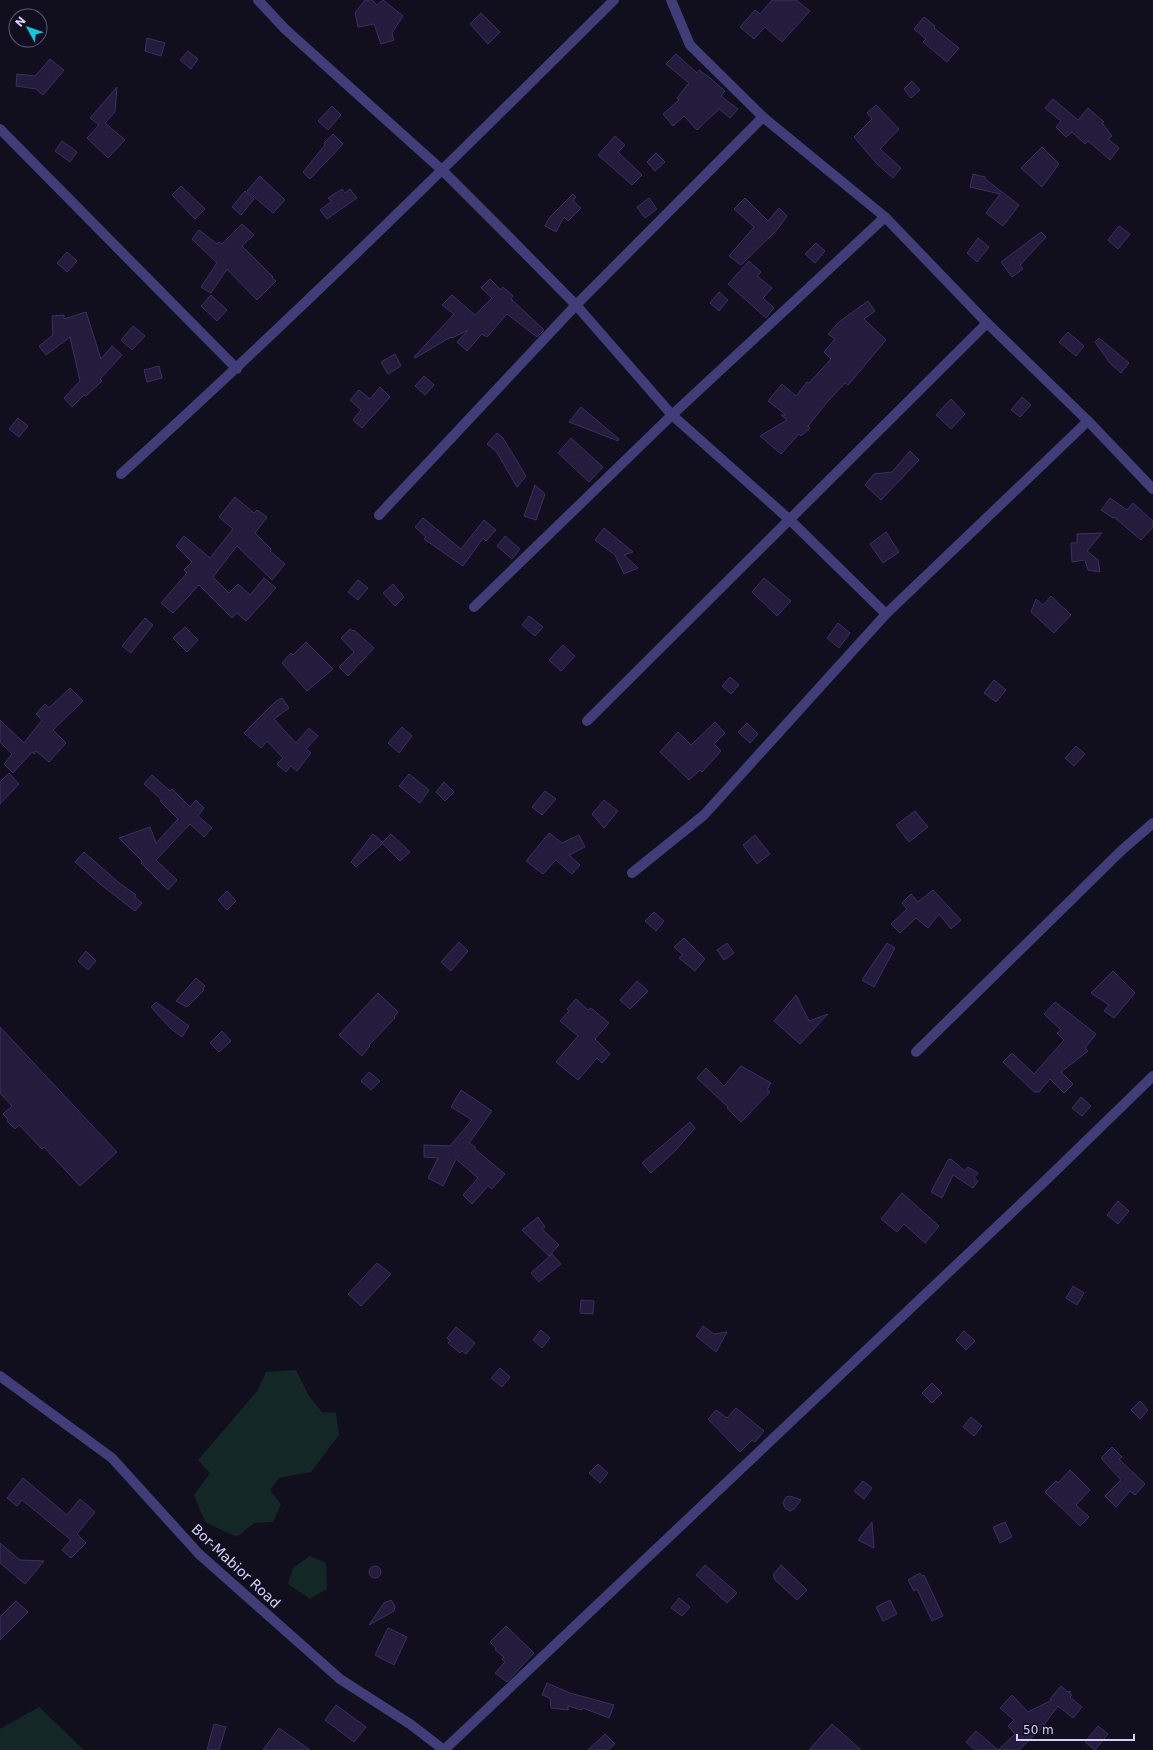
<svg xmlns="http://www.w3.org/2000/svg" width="1153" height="1750" font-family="'DejaVu Sans',sans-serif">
  <rect width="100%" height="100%" fill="#110e1d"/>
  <g fill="#122726">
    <path d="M296,1370L309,1396L322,1412L336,1413L339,1435L311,1472L279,1478L270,1490L281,1504L273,1522L254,1523L237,1537L205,1522L194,1495L210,1473L198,1460L257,1391L266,1372Z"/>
    <path d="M310,1556L326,1563L327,1589L310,1599L288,1584L293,1568Z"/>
    <path d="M39,1707L84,1750H0V1729Z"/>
  </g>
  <g fill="#231c3c" stroke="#3c3066">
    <path d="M365,0H372L377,5L383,0L403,16L392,33L394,40L381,44L374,24L358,27L355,13Z"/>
    <path d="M772,0H796L810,11L782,42L765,27L754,39L740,27L755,10L760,14Z"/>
    <path d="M481,13L500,32L488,44L470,24Z"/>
    <path d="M924,17L935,26L934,28L959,48L947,62L923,42L926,39L914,29Z"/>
    <path d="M147,38L165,43L161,56L145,51Z"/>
    <path d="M188,51L198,59L191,69L180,60Z"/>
    <path d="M676,54L697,73L699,70L709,77L725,91L721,96L738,109L730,118L719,109L697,130L684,116L673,126L663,114L679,100L677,98L689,83L666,64Z"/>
    <path d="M50,59L64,70L43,95L36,89L16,86L17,74L35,76Z"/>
    <path d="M912,81L920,90L911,98L904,89Z"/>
    <path d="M117,87L115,112L105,123L125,140L108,158L87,138L99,125L90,118Z"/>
    <path d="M1053,99L1078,120L1088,108L1104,122L1102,123L1112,136L1108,139L1119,148L1110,160L1088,141L1085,144L1072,132L1066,137L1056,127L1061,121L1045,108Z"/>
    <path d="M876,105L899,129L880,149L901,168L893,178L877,164L854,137L872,119L867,113Z"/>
    <path d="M332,106L341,115L328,130L318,121Z"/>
    <path d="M333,134L343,144L310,179L303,172L325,145L324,143Z"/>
    <path d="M615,136L625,145L618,152L642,175L632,185L598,155Z"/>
    <path d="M62,141L77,152L70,162L55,151Z"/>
    <path d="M1042,147L1059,164L1042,187L1021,168Z"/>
    <path d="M656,153L665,162L655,171L647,162Z"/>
    <path d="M973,174L985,177V179L1019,205L1003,226L986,213L1000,194L970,187Z"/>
    <path d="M260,176L285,200L273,213L247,191Z"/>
    <path d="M181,186L205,209L195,219L172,195Z"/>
    <path d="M342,189L345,193L350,189L357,198L327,219L320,210L332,201L328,198Z"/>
    <path d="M245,191L254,199L241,215L232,207Z"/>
    <path d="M573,194L576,197L573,201L581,208L568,221L564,217L556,232L545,226L549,218Z"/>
    <path d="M649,198L657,209L645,218L637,207Z"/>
    <path d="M745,198L768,221L779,208L787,216L777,230L741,265L729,256L754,227L734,209Z"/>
    <path d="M242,224L254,235L242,246L273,277L272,278L276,281L257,300L227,269L211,293L201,287L217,263L192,239L199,230L217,244L219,242L222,244Z"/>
    <path d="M1119,226L1130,234L1118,249L1108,240Z"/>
    <path d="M1041,232L1046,237L1020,265L1023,269L1012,277L1001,262Z"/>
    <path d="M978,238L989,247L977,262L967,253Z"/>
    <path d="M816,243L825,251L815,263L805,254Z"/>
    <path d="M67,252L77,261L67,272L57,263Z"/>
    <path d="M749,261L761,272L757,276L772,288L763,298L774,308L766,318L728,284Z"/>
    <path d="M490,279L501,290L503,287L513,296L511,299L544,330L537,337L507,314L487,337L482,334L467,351L457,342L468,330L452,338L451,337L415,358L414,357L454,314L442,305L452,295L475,315L492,298L481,288Z"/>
    <path d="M719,292L728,300L719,311L710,303Z"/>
    <path d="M211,295L227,310L217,321L201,306Z"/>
    <path d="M868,301L875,311L864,319L886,340L848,385L845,383L828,401L808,426L810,428L801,436L799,434L781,454L760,436L787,420L781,415H786L768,401L782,384L796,396L807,382L809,383L831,359L824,352L835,339L828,334L840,321Z"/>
    <path d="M86,312L101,359L112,346L122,355L100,379L102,381L86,396L84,395L72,407L64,398L80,381L70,337L46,355L39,346L53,335L52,316L64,315V319Z"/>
    <path d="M133,326L145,336L132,350L121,340Z"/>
    <path d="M1068,332L1084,346L1076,356L1059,342Z"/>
    <path d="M1099,338L1129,363L1121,373L1110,363L1095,342Z"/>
    <path d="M395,354L401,366L388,374L381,362Z"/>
    <path d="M159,366L162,378L147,382L144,370Z"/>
    <path d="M424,376L434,385L425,395L415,386Z"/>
    <path d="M380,387L390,397L362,428L353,420L361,410L350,400L359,390L370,399Z"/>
    <path d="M1022,397L1031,405L1020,417L1011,410Z"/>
    <path d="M951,399L965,414L951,429L936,415Z"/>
    <path d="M581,407L619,439L618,441L569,422Z"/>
    <path d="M18,418L28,426L19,437L9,429Z"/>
    <path d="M497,433L503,438L526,476L517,487L496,451L487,444Z"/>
    <path d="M571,438L603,467L589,482L558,453Z"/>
    <path d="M910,451L919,460L881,500L865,485L874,474L892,472Z"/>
    <path d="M535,485L545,494L536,520L524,516Z"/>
    <path d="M235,497L254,513L257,510L267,517L255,533L271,549L270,551L285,564L272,580L237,546L213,577L229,593L238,584L250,595L264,578L276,588L246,621L237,613L232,618L199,585L173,613L161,603L187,573L184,570L192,562L176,546L184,536L210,558L233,529L219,517Z"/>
    <path d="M1110,498L1127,510L1133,503L1153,521V527L1141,540L1114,517L1113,518L1101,510Z"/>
    <path d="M423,518L461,549L484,520L496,530L486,541L483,538L463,566L424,539L426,537L415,527Z"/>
    <path d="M604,528L633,552L624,555L638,568L624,574L615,555L595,540Z"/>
    <path d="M886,532L899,552L883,563L870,544Z"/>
    <path d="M1102,533L1087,551L1098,560L1100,572L1088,570L1085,560L1072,562L1071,543H1077V534Z"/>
    <path d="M505,536L520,549L512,559L497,546Z"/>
    <path d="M764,578L791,601L777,616L752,592Z"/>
    <path d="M358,580L368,588L358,600L348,592Z"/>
    <path d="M393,584L404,597L395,606L383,593Z"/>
    <path d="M1051,596L1071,615L1054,633L1031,612L1036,599L1043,605Z"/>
    <path d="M529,616L543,627L535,636L522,625Z"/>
    <path d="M145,618L153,625L131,653L122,646Z"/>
    <path d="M838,623L850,633L839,648L827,638Z"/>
    <path d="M185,627L198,640L187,652L173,638Z"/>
    <path d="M350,629L353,631L354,630L374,648L348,676L339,667L354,652L341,638Z"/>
    <path d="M306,642L333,669L307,691L282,663L291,653L293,655Z"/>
    <path d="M563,645L575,656L561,671L549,660Z"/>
    <path d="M730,677L739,685L731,694L722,686Z"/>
    <path d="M994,680L1006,690L996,702L984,693Z"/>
    <path d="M70,688L83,701L53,730L66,743L49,762L36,751L34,754L32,752L13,773L4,764L12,754L0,742V720L24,743L42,720L36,714L45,704L49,708Z"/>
    <path d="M282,698L289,708L274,719L296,743L309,728L318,736L306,749L311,753L297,771L291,766L286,772L277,764L283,758L267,741L261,748L244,733L276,701Z"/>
    <path d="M715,722L725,733L714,744L721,751L702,772L700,770L689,780L660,752L678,732L691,745Z"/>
    <path d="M747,723L758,734L750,743L738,732Z"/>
    <path d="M402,727L412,736L399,753L388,743Z"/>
    <path d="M1076,746L1085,754L1074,766L1065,758Z"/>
    <path d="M9,773L19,784L0,804V782Z"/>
    <path d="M409,774L429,790L420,803L399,786Z"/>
    <path d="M152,775L170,791L172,789L190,807L196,800L204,808L198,816L212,828L204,837L190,824L156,860L177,880L168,890L141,863L142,861L119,838L150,827L156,843L178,819L160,801L162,800L144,784Z"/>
    <path d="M444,782L454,792L445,801L436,792Z"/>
    <path d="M545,791L556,799L542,815L532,807Z"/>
    <path d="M604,800L618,811L604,828L592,814Z"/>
    <path d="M915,811L928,827L909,842L896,825Z"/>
    <path d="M549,833L562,843L579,835L585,847L569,855L580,865L572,874L556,860L543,874L526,861Z"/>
    <path d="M373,834L383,843L356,867L351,862Z"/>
    <path d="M391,834L410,852L400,861L382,843Z"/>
    <path d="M755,835L770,854L757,864L743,845Z"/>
    <path d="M84,852L118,882L136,895L135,897L142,903L135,911L100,884L75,862Z"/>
    <path d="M933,890L961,920L951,929L939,914L928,928L916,918L900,933L891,924L907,909L902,903L911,894L918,902Z"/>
    <path d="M227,891L236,901L227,910L218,900Z"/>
    <path d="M654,912L664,921L656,931L645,921Z"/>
    <path d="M684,938L705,959L695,971L679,958L683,955L674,947Z"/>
    <path d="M459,942L468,951L451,971L441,962Z"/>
    <path d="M727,943L734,953L724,960L717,950Z"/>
    <path d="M887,943L895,948L874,987L862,980Z"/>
    <path d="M86,951L96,961L88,970L78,961Z"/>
    <path d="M1113,971L1135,993L1114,1018L1104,1011L1109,1005L1091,993Z"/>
    <path d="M196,978L205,986L203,988L204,990L187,1007L176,1001Z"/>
    <path d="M637,981L648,991L630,1009L620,1000Z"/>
    <path d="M378,993L398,1012L394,1017L395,1018L369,1045L370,1046L362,1056L339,1035Z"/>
    <path d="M796,995L809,1021L828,1014L800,1044L774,1021Z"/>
    <path d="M576,999L588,1010L591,1008L609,1023L595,1039L610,1054L602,1063L597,1058L578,1080L556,1062L578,1036L560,1021L569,1011L567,1009Z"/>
    <path d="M156,1002L189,1026L182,1037L171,1029L151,1007Z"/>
    <path d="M1055,1002L1096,1034L1085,1048L1088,1051L1061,1072L1073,1084L1064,1093L1050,1079L1039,1092H1034L1003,1062L1012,1053L1034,1074L1064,1040L1057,1033L1061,1030L1044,1014Z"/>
    <path d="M0,1027L117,1152L80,1186L44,1147L42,1149L19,1125L15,1129L7,1121L8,1119L3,1114L12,1106L0,1093Z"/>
    <path d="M222,1031L231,1041L219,1052L210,1043Z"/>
    <path d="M741,1066L771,1083L767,1090L770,1092L741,1122L727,1108L728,1107L697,1078L706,1068L724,1086Z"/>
    <path d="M369,1072L380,1081L371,1090L361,1081Z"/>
    <path d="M461,1090L492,1111L469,1143L475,1147V1149L505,1174L492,1189L488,1186L472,1204L463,1195L478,1178L456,1159L443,1186L428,1178L438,1158L424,1157V1145L450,1146L472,1120L451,1107Z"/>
    <path d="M1081,1097L1091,1106L1082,1116L1072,1108Z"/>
    <path d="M690,1122L695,1128L675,1151L651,1173L642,1163Z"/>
    <path d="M951,1159L965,1171L968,1167L978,1173L974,1178L978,1181L973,1188L953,1175L942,1198L931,1192L948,1160Z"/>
    <path d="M902,1193L939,1226L925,1243L904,1224L897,1232L881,1219Z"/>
    <path d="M1118,1201L1129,1211L1118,1224L1107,1215Z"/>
    <path d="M538,1217L545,1227L542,1229L559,1245L549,1256L522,1230Z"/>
    <path d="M552,1254L561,1264L539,1282L531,1273Z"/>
    <path d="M377,1263L391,1274L361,1306L348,1294Z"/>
    <path d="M1073,1286L1084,1293L1077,1305L1066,1298Z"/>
    <path d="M581,1300L594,1301L593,1314L580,1313Z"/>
    <path d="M703,1326L714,1334L727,1332L716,1352L696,1336Z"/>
    <path d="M456,1327L475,1343L466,1354L462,1351L460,1353L448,1343L450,1341L447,1338Z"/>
    <path d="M541,1330L550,1338L542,1348L533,1340Z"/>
    <path d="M964,1331L975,1341L966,1350L956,1340Z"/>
    <path d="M500,1368L510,1377L502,1387L491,1378Z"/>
    <path d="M932,1383L942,1393L932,1403L922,1393Z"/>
    <path d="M1140,1401L1148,1410L1140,1419L1131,1410Z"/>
    <path d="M736,1408L764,1431L755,1442L752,1440L740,1452L708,1419L716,1410L727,1418Z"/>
    <path d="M971,1417L982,1426L974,1436L963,1427Z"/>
    <path d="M1112,1447L1122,1457L1119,1459L1145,1484L1135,1495L1130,1491L1116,1507L1105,1496L1121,1480L1101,1458Z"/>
    <path d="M598,1464L608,1473L600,1483L589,1473Z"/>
    <path d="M1070,1470L1090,1490L1076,1505L1089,1517L1080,1526L1045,1492L1056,1481L1058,1483Z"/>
    <path d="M23,1478L67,1515L80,1499L95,1512L77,1534L86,1543L71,1558L62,1550L71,1540L22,1500L17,1506L7,1498Z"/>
    <path d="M863,1481L872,1488L864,1499L854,1491Z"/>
    <path d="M790,1496L801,1500L794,1509L790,1511L785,1508L783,1503L786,1497Z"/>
    <path d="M872,1522L874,1548L858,1540Z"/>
    <path d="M1005,1522L1012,1537L1000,1543L993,1527Z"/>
    <path d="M0,1543L20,1560L44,1561L25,1584L0,1563Z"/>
    <path d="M705,1565L737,1593L727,1603L696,1575Z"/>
    <path d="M781,1565L807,1590L797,1600L775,1580L773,1575Z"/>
    <circle cx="375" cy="1572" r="6"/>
    <path d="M920,1573L922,1576L924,1575L943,1616L932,1621L917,1589L914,1591L908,1580Z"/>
    <path d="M679,1598L690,1607L682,1616L671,1608Z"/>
    <path d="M391,1600L395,1606L394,1611L369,1625L384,1603Z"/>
    <path d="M890,1600L897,1614L883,1621L876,1607Z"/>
    <path d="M16,1601L28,1612L0,1640V1617Z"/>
    <path d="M506,1626L534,1653L507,1682L495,1673L505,1662L502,1659L504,1657L495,1650L496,1648L490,1642Z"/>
    <path d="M388,1628L407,1637L394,1665L375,1655Z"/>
    <path d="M547,1683L570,1693L614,1705L609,1718L583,1708L582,1710L568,1706V1710L551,1708L550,1698L542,1695Z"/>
    <path d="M1061,1686L1068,1692L1071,1691L1069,1693L1072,1695L1070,1697L1082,1707L1073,1718L1058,1706L1040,1730L1019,1750H998L1015,1734L1008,1726L1014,1720L1000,1708L1012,1695L1028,1712L1052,1700L1050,1699Z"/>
    <path d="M336,1705L366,1727L354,1742L325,1720Z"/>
    <path d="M214,1724L226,1727L219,1750H207Z"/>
    <path d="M832,1724L861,1750H809Z"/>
    <path d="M1098,1726L1108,1734L1095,1750L1085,1742Z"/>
    <path d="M279,1728L310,1750H263Z"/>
    <path d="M976,1731L998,1750H975L966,1742Z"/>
    <path d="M605,1734L615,1744L608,1750H588Z"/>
  </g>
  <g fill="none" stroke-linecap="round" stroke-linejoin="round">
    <g stroke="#413d78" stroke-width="10">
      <path d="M258,0L285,29L443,171L506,234L576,305L672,415L790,520L886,614"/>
      <path d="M671,0L690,45L763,117L885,217L987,323L1088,421L1153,489"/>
      <path d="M0,129L237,369"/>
      <path d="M121,474C290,321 452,161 614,0"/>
      <path d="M379,515L576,305L763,117"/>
      <path d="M474,607L672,415L885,217"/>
      <path d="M587,721L987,323"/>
      <path d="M632,873L704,815L886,614L1088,421"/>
      <path d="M916,1052L1122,850L1153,823"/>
      <path d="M0,1376L112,1458L199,1554L340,1679L410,1724L444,1750"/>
      <path d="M444,1750L1045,1181L1153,1076"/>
    </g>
  </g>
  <g text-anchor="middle" stroke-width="3.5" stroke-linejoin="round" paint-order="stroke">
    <g font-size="14" fill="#d5cffa" stroke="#110e1d">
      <text transform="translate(236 1566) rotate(43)" y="5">Bor-Mabior Road</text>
    </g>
  </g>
  <g transform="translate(28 28) rotate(310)"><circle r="19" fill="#110e1d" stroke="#5f5b75"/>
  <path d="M0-3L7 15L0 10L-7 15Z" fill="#16c6df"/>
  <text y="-6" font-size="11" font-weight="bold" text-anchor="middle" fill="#d5cffa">N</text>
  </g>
  <path d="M1017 1734v6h117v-6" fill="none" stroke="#d5cffa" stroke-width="2"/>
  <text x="1023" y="1734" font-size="12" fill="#d5cffa" stroke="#110e1d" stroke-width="3" paint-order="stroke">50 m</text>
</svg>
